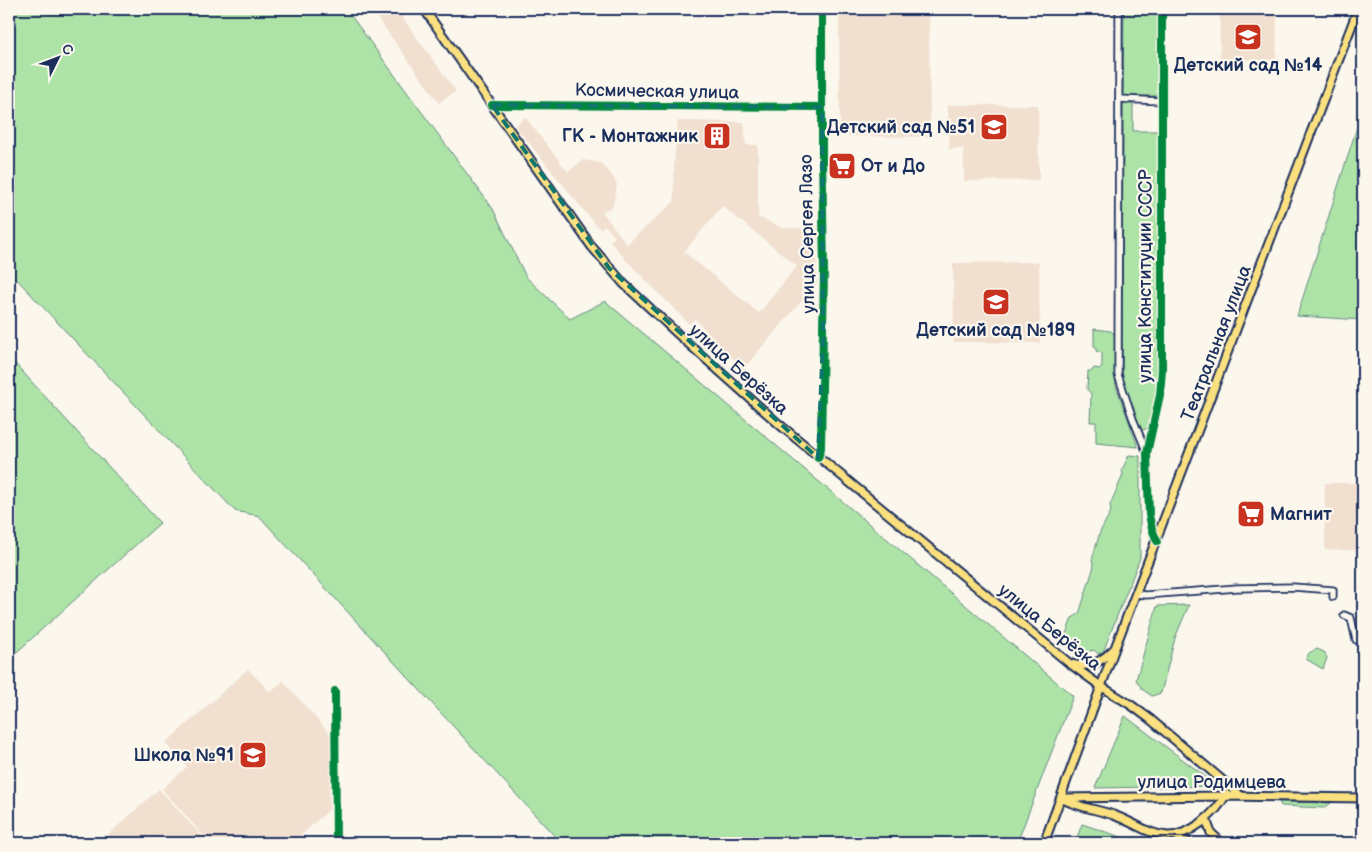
<svg xmlns="http://www.w3.org/2000/svg" width="1372" height="852" font-family="'Balsamiq Sans',sans-serif">
  <rect width="100%" height="100%" fill="#fbf7ec"/>
  <filter id="ink" filterUnits="userSpaceOnUse"><feTurbulence type="fractalNoise" baseFrequency=".02" numOctaves="2"/><feDisplacementMap in="SourceGraphic" scale="10" xChannelSelector="R" yChannelSelector="G"/><feConvolveMatrix kernelMatrix="1 2 1 2 8 2 1 2 1" color-interpolation-filters="sRGB"/></filter>
  <g filter="url(#ink)">
    <g fill="#f1dfd0" fill-rule="evenodd">
      <path d="M371,9H396L456,91L439,103Z"/>
      <path d="M839,9H929L930,137L840,136Z"/>
      <path d="M1220,13L1277,14L1276,60L1220,59Z"/>
      <path d="M948,105H1038L1039,180L964,181V149H949Z"/>
      <path d="M525,117L568,172L583,160L601,163L612,175L617,185L613,206L602,212L627,244L674,202V162L678,121L744,122L746,145H758V217L783,228H816L817,283L739,374L732,367L736,362L695,319L689,324L626,260L610,241L615,237L605,225L600,229L586,213L515,126ZM722,206L797,266L759,313L684,252Z"/>
      <path d="M1039,262L1040,343L954,342L953,263Z"/>
      <rect x="1325" y="483" width="38" height="67"/>
      <path d="M248,669L270,692L283,681L331,735L329,810L292,843H210L162,789L187,767L166,743Z"/>
      <path d="M159,789L208,843H116L108,835Z"/>
    </g>
    <g fill="#ade3a6" stroke="#648982">
      <path d="M9,9H346L493,209L526,277L570,319L605,301L1073,696L1017,843H561L259,516L235,511L9,271Z"/>
      <path d="M1124,9H1157L1158,92L1156,96H1123Z"/>
      <path d="M1123,104H1133V131H1158L1157,390L1148,428L1143,430L1140,428L1125,387L1122,371Z"/>
      <path d="M1363,108V320L1297,316Z"/>
      <path d="M1094,329L1111,331L1115,335V377L1116,386L1138,447L1096,443V422H1090L1091,394L1087,389L1088,371H1092L1094,368L1100,369L1102,365V353L1096,351V347L1094,346Z"/>
      <path d="M9,357L160,523L9,659Z"/>
      <path d="M1129,455L1140,456V558L1103,652L1098,654L1094,650L1090,651L1083,658L1070,650L1063,642L1072,618L1079,614L1094,566L1092,560L1100,532L1111,511L1110,505L1123,475L1122,470Z"/>
      <path d="M1189,605L1175,638L1161,693L1152,696L1143,690L1136,680L1157,606Z"/>
      <path d="M1317,649L1324,652L1327,658L1323,669L1306,659L1309,653Z"/>
      <path d="M1125,716L1218,786L1095,788Z"/>
      <path d="M1279,802L1331,803L1324,808L1281,806Z"/>
      <path d="M1082,824L1139,843H1075Z"/>
    </g>
    <g fill="none" stroke-linecap="round" stroke-linejoin="round">
      <defs>
        <g id="minor">
          <path d="M1119,9L1118,375L1133,419L1147,453"/>
          <path d="M1119,99L1161,101"/>
          <path d="M492,105L822,107"/>
          <path d="M818,458L821,448L824,270L822,154V9"/>
          <path d="M1157,541L1152,529L1149,515L1147,453L1160,395L1162,369V9"/>
          <path d="M1136,594L1146,595L1237,588L1293,587L1333,590V597"/>
          <path d="M1344,615L1351,618L1356,640L1363,642"/>
          <path d="M335,691L336,843"/>
        </g>
        <g id="major">
          <path d="M424,9L592,247L624,284L681,337L780,425L1069,663L1102,687L1131,705L1150,719L1241,796"/>
          <path d="M1072,664C1089,669 1101,662 1113,650"/>
          <path d="M1061,798L1225,796L1363,798"/>
          <path d="M1061,798C1078,808 1098,809 1116,816C1151,830 1165,849 1201,823C1211,815 1221,805 1226,794"/>
          <path d="M1206,819L1211,833L1222,843"/>
          <path d="M1176,836L1189,843"/>
          <path d="M1044,843L1115,648L1358,9"/>
        </g>
      </defs>
      <use href="#minor" stroke="#1b2f5e" stroke-width="9"/>
      <use href="#major" stroke="#1b2f5e" stroke-width="11"/>
      <use href="#minor" stroke="#fbf7ec" stroke-width="5.5"/>
      <use href="#major" stroke="#fbe080" stroke-width="7"/>
      <defs>
        <g id="cycleway">
          <path d="M492,105L822,107"/>
          <path d="M818,458L821,448L824,270L822,154V9"/>
          <path d="M1157,541L1152,529L1149,515L1147,453L1160,395L1162,369V9"/>
          <path d="M335,691L336,843"/>
        </g>
      </defs>
      <use href="#cycleway" stroke="#fbf7ec" stroke-width="11"/>
      <use href="#cycleway" stroke="#00873e" stroke-width="8"/>
    </g>
  </g>
  <path fill="none" stroke="#0f766e" stroke-width="4" stroke-dasharray="10 6" stroke-linejoin="round" d="M492,105L822,107L823,340L818,458L609,268Z"/>
  <defs>
    <symbol id="school-square" viewBox="-11 -11 22 22"><rect x="-9" y="-9" width="18" height="18" rx="4" fill="#c8321e" stroke="#fbf7ec"/><path d="M0-5L7-2L0 1L-7-2ZM-4 1L0 2.5L4 1V4Q0 6-4 4Z" fill="#fff"/></symbol>
    <symbol id="building-square" viewBox="-11 -11 22 22"><rect x="-9" y="-9" width="18" height="18" rx="4" fill="#c8321e" stroke="#fbf7ec"/><path d="M-4-6H4V6H1V3H-1V6H-4ZM-2.5-4.3h1.7v1.8h-1.7ZM.8-4.3h1.7v1.8H.8ZM-2.5-1h1.7V.8h-1.7ZM.8-1h1.7V.8H.8Z" fill="#fff"/></symbol>
    <symbol id="supermarket-square" viewBox="-11 -11 22 22"><rect x="-9" y="-9" width="18" height="18" rx="4" fill="#c8321e" stroke="#fbf7ec"/><path d="M-6-5.5h2.5l.6 2H6L4.5 2H-2.5L-4.4-4H-6ZM-1.5 3.2a1.3 1.3 0 1 0 .1 0ZM3 3.2a1.3 1.3 0 1 0 .1 0Z" fill="#fff"/></symbol>
  </defs>
  <g fill-rule="evenodd">
    <use href="#school-square" x="1232" y="21" width="32" height="32"/>
    <use href="#school-square" x="978" y="111" width="32" height="32"/>
    <use href="#building-square" x="701" y="120" width="32" height="32"/>
    <use href="#supermarket-square" x="826" y="150" width="32" height="32"/>
    <use href="#school-square" x="980" y="286" width="32" height="32"/>
    <use href="#supermarket-square" x="1235" y="498" width="32" height="32"/>
    <use href="#school-square" x="237" y="739" width="32" height="32"/>
  </g>
  <g text-anchor="middle" stroke-width="4.5" stroke-linejoin="round" paint-order="stroke">
    <g font-size="18" font-weight="bold" fill="#1b2f5e" stroke="#fbf7ec" text-anchor="end">
      <text x="1248" y="71" text-anchor="middle">Детский сад №14</text>
      <text x="975" y="133">Детский сад №51</text>
      <text x="698" y="142">ГК - Монтажник</text>
      <text x="861" y="172" text-anchor="start">От и До</text>
      <text x="996" y="336" text-anchor="middle">Детский сад №189</text>
      <text x="1270" y="520" text-anchor="start">Магнит</text>
      <text x="234" y="761">Школа №91</text>
    </g>
    <g font-size="18" fill="#1b2f5e" stroke="#fbf7ec">
      <text transform="translate(657 91) rotate(1)" y="6">Космическая улица</text>
      <text transform="translate(807 234) rotate(-91)" y="6">улица Сергея Лазо</text>
      <text transform="translate(1145 276) rotate(-90)" y="6">улица Конституции СССР</text>
      <text transform="translate(1216 343) rotate(-69)" y="6">Театральная улица</text>
      <text transform="translate(739 369) rotate(42)" y="6">улица Берёзка</text>
      <text transform="translate(1050 627) rotate(39)" y="6">улица Берёзка</text>
      <text x="1212" y="788">улица Родимцева</text>
    </g>
  </g>
  <rect width="1372" height="852" fill="none" stroke="#fbf7ec" stroke-width="30"/>
  <rect x="15" y="15" width="1342" height="822" fill="none" stroke="#1b2f5e" stroke-width="2" filter="url(#ink)"/>
  <g transform="translate(58 58) rotate(48)" stroke="#fbf7ec" stroke-width="4" paint-order="stroke">
  <path d="M0-4L9 19L0 12L-9 19Z" fill="#1b2f5e"/>
  <text y="-8" font-size="14" font-weight="bold" text-anchor="middle" fill="#1b2f5e">С</text>
  </g>
</svg>
